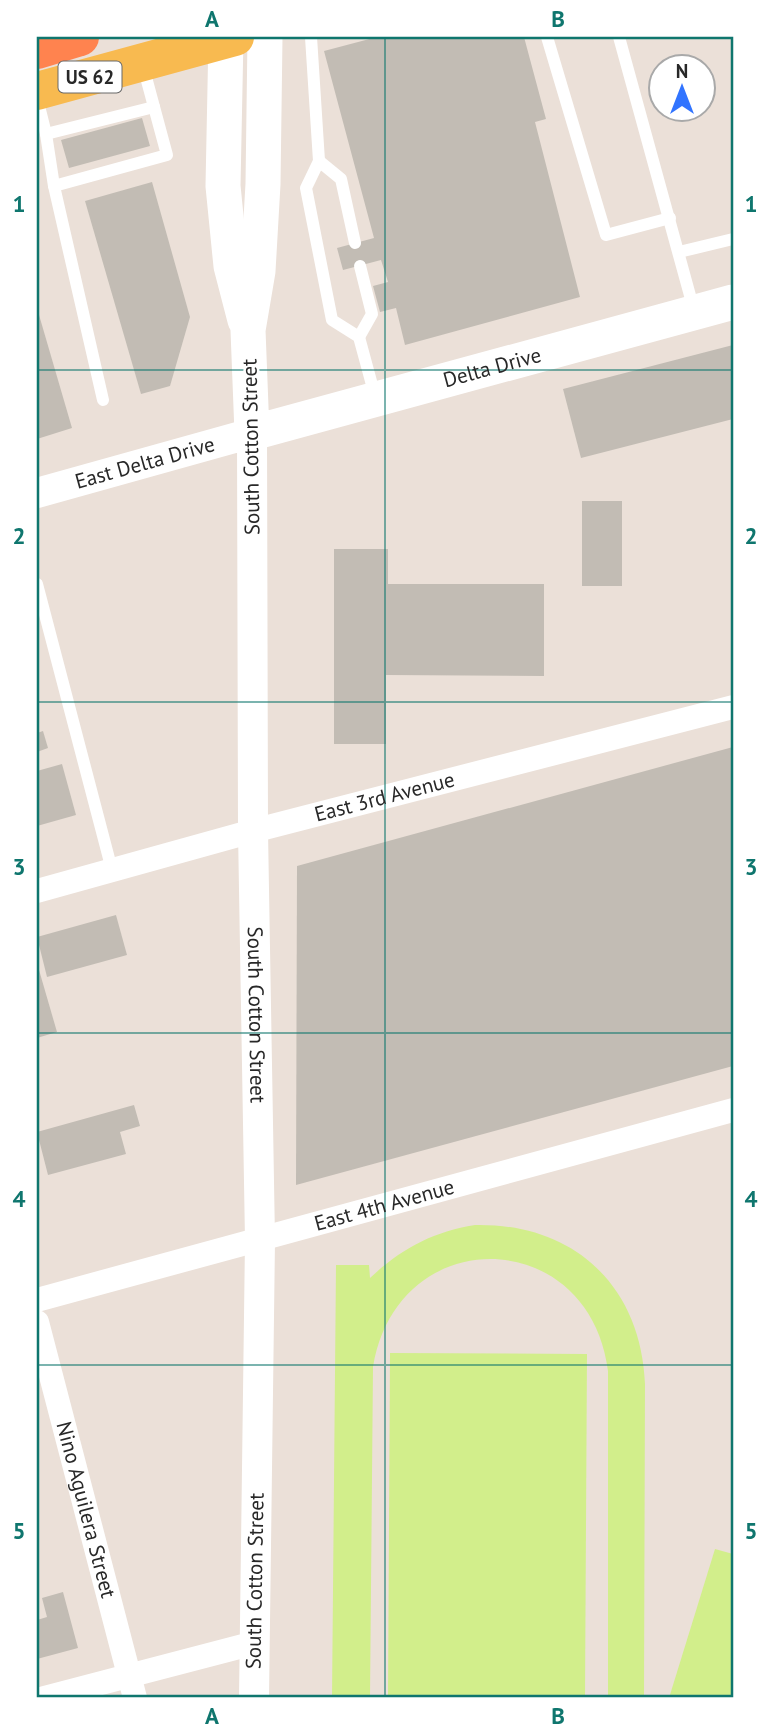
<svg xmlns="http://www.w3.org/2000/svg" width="770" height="1735" font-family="'PT Sans',sans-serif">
  <rect width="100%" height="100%" fill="#ebe0d8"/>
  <g fill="#d2ee8b">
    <path d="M475,1225C573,1223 641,1285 645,1384L644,1698H608V1371C589,1224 397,1221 373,1367L370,1698H332L336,1265H369L370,1278C401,1249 432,1232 475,1225Z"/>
    <path d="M390,1353L587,1354L585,1698H388Z"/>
    <path d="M715,1549L733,1554V1698H669Z"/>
  </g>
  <g fill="#c2bcb4">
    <path d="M377,37H524L546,119L535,122L580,297L405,345L396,308L380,312L373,286L388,282L381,260L343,270L337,248L374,238L324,51Z"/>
    <path d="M142,118L150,146L69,168L61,140Z"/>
    <path d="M152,182L190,317L170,386L141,394L85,201Z"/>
    <path d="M37,308L72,428L37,439Z"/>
    <path d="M733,345V419L581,458L563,389Z"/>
    <rect x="582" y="501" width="40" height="85"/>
    <path d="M334,549H388V584H544V676L386,675V744H334Z"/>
    <path d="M43,731L48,748L37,752V733Z"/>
    <path d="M733,747V1066L296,1185L297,866Z"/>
    <path d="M62,764L76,815L37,826V771Z"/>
    <path d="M116,915L127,955L47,977L37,937Z"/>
    <path d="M37,963L57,1032L37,1038Z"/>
    <path d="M134,1105L140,1126L120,1132L126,1154L48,1175L37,1132Z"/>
    <path d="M63,1592L78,1648L37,1659V1620L47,1617L42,1598Z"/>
  </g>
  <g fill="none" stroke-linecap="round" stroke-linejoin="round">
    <g stroke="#fff" stroke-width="12">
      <path d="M311,37L319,161"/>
      <path d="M547,37L606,235L670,218"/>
      <path d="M619,37L694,310"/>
      <path d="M37,98L46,134L54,186L103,400"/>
      <path d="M46,134L154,107"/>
      <path d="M54,186L167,155L143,66"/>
      <path d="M355,243L341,179L319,161L306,188L332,320L359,337L375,396"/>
      <path d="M679,252L733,239"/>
      <path d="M359,337L372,314L360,266"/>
      <path d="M37,584L112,870"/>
    </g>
    <g stroke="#fff" stroke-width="24">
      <path id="s1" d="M37,891L253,831L733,707"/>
      <path id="s2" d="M37,1300L733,1110"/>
      <path id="s3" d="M37,1322L135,1698"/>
      <path d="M44,1698L254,1643"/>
    </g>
    <path stroke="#fff" stroke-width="30" id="s4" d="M37,493L252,433L253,831L260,1240L254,1698"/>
    <g stroke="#fff" stroke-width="35">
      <path d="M226,37L223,186L231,266L245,320"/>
      <path id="s5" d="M265,37L263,184L258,271L248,330L252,433L733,302"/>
    </g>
    <path stroke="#f8ba50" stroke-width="38" d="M37,91L235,37"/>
    <path stroke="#ff834f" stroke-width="38" d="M37,50L80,37"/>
  </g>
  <path fill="none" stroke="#0f766e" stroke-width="2" stroke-opacity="0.55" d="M385,37V1698M37,370H733M37,702H733M37,1033H733M37,1365H733"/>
  <g text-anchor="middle" stroke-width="5" stroke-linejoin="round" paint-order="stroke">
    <rect fill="#fff" stroke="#686868" stroke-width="2" x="58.5" y="61.5" width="63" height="31" rx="5"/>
    <g font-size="19" font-weight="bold" fill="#282828">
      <text x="90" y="84">US 62</text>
    </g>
    <g font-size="21" fill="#282828" stroke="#fff">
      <text dy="7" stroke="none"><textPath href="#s5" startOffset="646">Delta Drive</textPath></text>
      <text transform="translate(251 447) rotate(-91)" y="7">South Cotton Street</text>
      <text dy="7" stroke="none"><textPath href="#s4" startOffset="112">East Delta Drive</textPath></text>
      <text dy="7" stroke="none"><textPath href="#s1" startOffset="360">East 3rd Avenue</textPath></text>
      <text dy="7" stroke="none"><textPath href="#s4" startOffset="805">South Cotton Street</textPath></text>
      <text dy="7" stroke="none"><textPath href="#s2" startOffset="360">East 4th Avenue</textPath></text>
      <text dy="7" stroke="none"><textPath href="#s3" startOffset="194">Nino Aguilera Street</textPath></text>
      <text transform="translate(255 1581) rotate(-89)" y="7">South Cotton Street</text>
    </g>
  </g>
  <rect width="770" height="1735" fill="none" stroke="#ffffff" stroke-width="77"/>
  <g transform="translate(682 88)"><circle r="33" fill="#ffffff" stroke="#a9a9a9" stroke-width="2"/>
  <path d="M0-5L12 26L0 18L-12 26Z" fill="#3174ff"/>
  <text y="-10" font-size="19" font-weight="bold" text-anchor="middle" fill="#282828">N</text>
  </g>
  <rect x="38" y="38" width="694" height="1658" fill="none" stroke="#0f766e" stroke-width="2.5"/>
  <g font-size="23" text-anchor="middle" font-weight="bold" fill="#0f766e">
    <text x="212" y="27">A</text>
    <text x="558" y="27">B</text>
    <text x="19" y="212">1</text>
    <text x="751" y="212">1</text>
    <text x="19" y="544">2</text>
    <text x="751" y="544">2</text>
    <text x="19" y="875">3</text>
    <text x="751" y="875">3</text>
    <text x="19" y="1207">4</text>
    <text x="751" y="1207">4</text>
    <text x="19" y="1539">5</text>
    <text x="751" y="1539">5</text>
    <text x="212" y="1724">A</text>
    <text x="558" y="1724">B</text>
  </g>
</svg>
